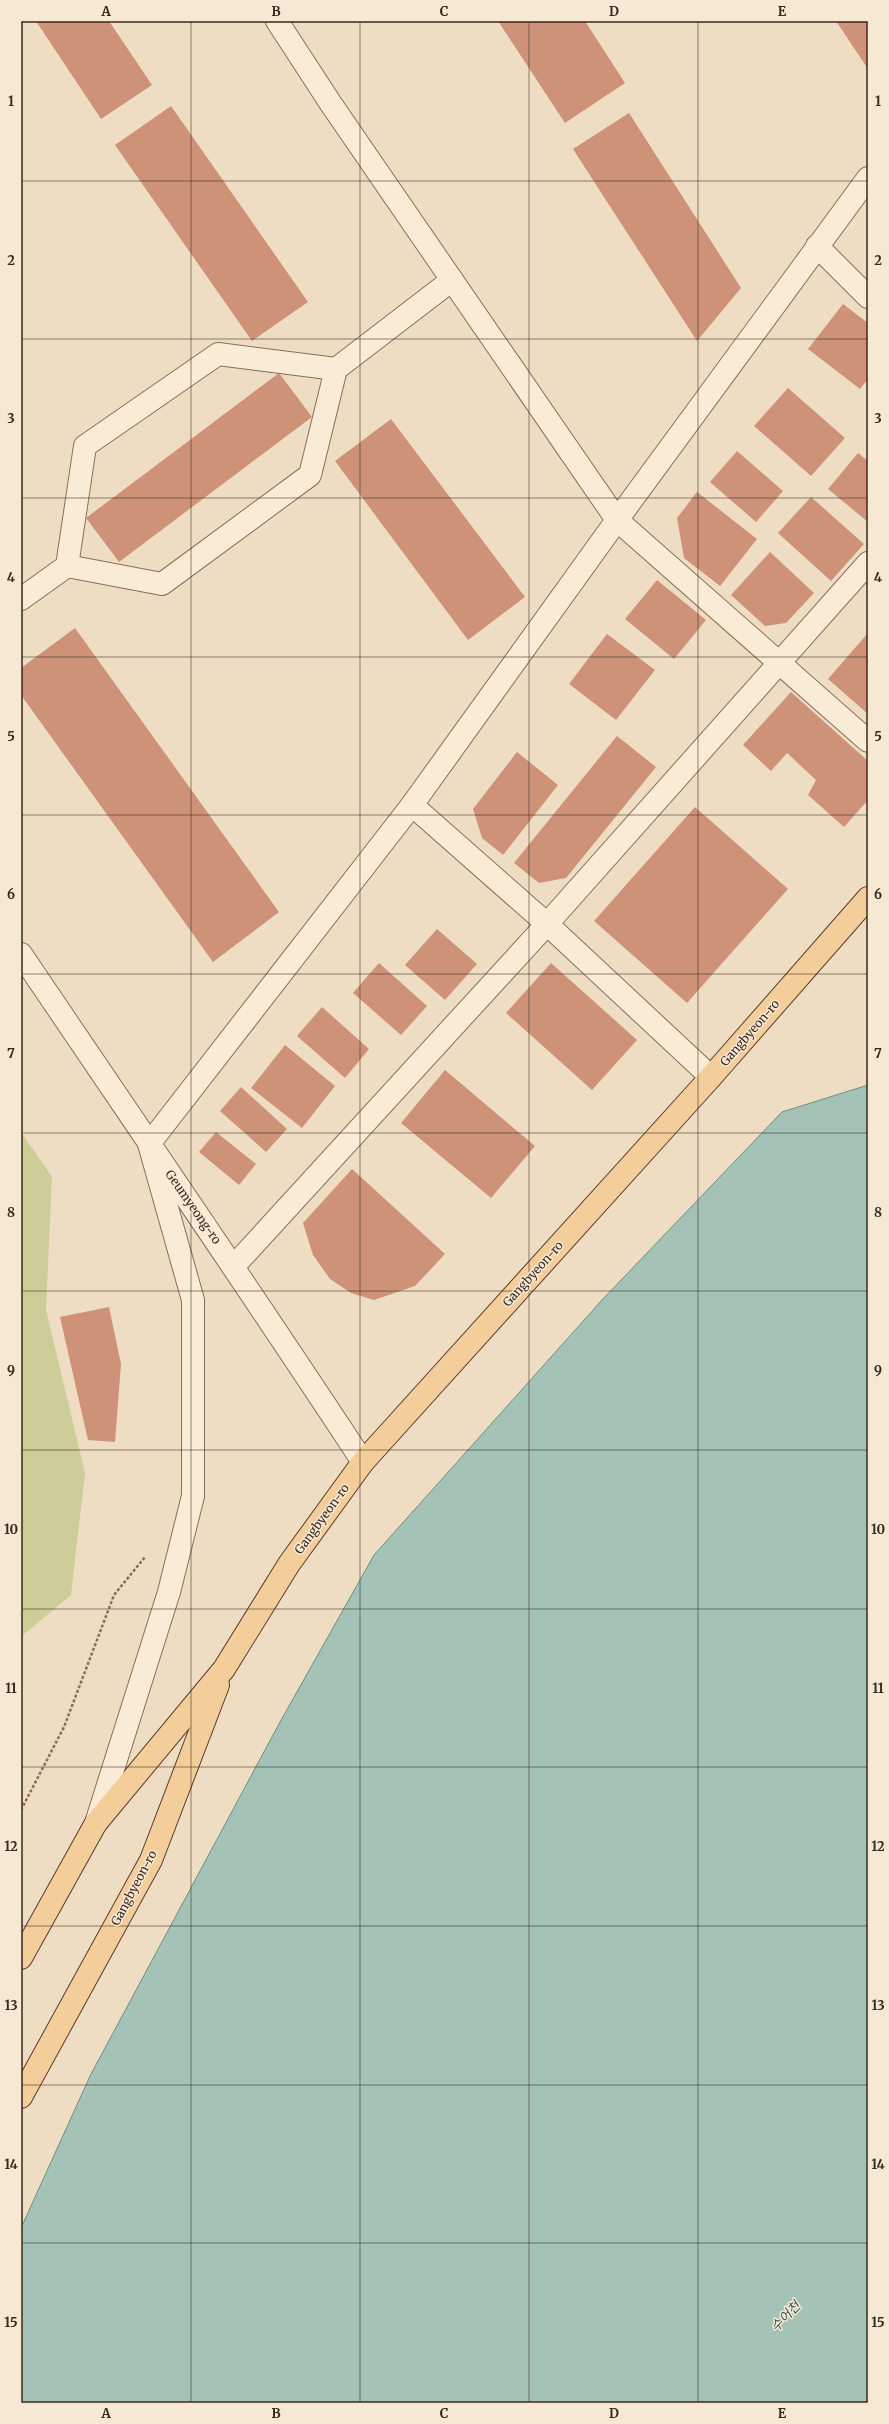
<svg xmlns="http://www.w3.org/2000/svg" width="889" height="2424" font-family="Merriweather,'Noto Sans KR',serif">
  <rect width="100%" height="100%" fill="#efddc3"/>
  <path fill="#cdcd97" d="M21,1132L52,1177L46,1310L85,1473L71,1595L21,1637Z"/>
  <path fill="#a5c2b6" stroke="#6c9083" d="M868,1085V2403H21V2228L91,2074L280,1722L374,1555L602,1300L782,1112Z"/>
  <g fill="#ce9278">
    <path d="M36,21H109L152,85L101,119Z"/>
    <path d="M498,21H585L625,83L565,123Z"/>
    <path d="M836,21H868V69Z"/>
    <path d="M171,106L308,302L252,341L115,145Z"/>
    <path d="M629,113L741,288L697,341L573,149Z"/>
    <path d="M843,304L868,323V379L860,389L808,349Z"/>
    <path d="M279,373L312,417L119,562L86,518Z"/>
    <path d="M788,388L845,438L811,476L754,426Z"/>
    <path d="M391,419L525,597L468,640L335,461Z"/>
    <path d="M737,451L783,491L756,522L710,482Z"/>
    <path d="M858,453L868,461V522L828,489Z"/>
    <path d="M697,492L757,539L720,586L684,558L677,518Z"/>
    <path d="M811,497L864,544L831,581L778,533Z"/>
    <path d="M770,552L814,593L786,623L765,626L731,595Z"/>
    <path d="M657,580L706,620L674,659L625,619Z"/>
    <path d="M75,628L279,912L213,962L21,695V668Z"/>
    <path d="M868,633V714L828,679Z"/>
    <path d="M607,634L655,670L616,720L569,684Z"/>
    <path d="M791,692L868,761V800L844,827L808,795L816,780L787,753L771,771L743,745Z"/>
    <path d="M617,736L656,767L566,878L539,883L514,863Z"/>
    <path d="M517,752L558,785L503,855L482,838L473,809Z"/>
    <path d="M695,807L788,889L687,1003L594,921Z"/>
    <path d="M437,929L477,964L445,1000L405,965Z"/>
    <path d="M379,963L427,1006L401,1035L353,993Z"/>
    <path d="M551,963L637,1040L592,1090L506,1013Z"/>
    <path d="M322,1007L369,1049L345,1078L297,1036Z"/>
    <path d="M285,1045L335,1086L302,1128L251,1088Z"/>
    <path d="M445,1070L535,1146L491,1198L401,1123Z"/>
    <path d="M241,1087L287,1129L266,1152L220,1111Z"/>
    <path d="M216,1132L256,1164L239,1185L199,1152Z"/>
    <path d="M352,1169L445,1254L415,1286L374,1300L351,1293L330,1279L313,1255L303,1223Z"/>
    <path d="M109,1307L121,1364L115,1442L88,1440L60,1317Z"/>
  </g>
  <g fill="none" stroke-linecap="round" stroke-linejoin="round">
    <defs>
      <g id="minor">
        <path d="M277,21L331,104L617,520L868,741"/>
        <path d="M817,246L868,297"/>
        <path d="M67,566L162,584L310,475L336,369L452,280"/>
        <path d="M21,599L67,566L85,446L218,354L336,369"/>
        <path d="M412,805L547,924L711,1077"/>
        <path d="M21,954C135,1123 251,1291 363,1462"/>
        <path d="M234,1266L547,924L868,563"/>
        <path d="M96,1823L169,1592L193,1496V1300L149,1144L412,805L617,520L868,178"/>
      </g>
      <g id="major">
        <path d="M21,1958L96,1823L224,1669L289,1564L363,1462L711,1077L868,898"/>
        <path d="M21,2097L151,1860L218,1685"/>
      </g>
    </defs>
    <use href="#minor" stroke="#896e59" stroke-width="24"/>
    <use href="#major" stroke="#573c2e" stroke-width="24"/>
    <path stroke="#896e59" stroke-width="2.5" stroke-dasharray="3 2" stroke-linecap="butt" d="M21,1810L64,1727L114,1595L145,1557"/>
    <use href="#minor" stroke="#f9ebd6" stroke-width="22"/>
    <use href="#major" stroke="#f3cd9a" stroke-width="22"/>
  </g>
  <path fill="none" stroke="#39281e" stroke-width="1" stroke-opacity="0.55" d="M191,21V2403M360,21V2403M529,21V2403M698,21V2403M21,181H868M21,339H868M21,498H868M21,657H868M21,815H868M21,974H868M21,1133H868M21,1291H868M21,1450H868M21,1609H868M21,1767H868M21,1926H868M21,2085H868M21,2243H868"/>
  <g text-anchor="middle" stroke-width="3" stroke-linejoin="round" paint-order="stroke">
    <g font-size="12" fill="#39281e" stroke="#f6e8d3">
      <text transform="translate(750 1033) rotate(-49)" y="4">Gangbyeon-ro</text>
      <text transform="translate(193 1207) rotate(55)" y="4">Geumyeong-ro</text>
      <text transform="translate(533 1274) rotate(-48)" y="4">Gangbyeon-ro</text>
      <text transform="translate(322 1519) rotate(-54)" y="4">Gangbyeon-ro</text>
      <text transform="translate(134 1888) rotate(-62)" y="4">Gangbyeon-ro</text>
    </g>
    <g font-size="13" font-style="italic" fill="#2d5951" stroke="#f6e8d3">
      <text transform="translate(785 2316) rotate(-46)" y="5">수어천</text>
    </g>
  </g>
  <rect width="889" height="2424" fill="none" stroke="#f6e8d3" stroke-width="44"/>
  <rect x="22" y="22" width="845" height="2380" fill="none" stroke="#39281e" stroke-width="1.5"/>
  <g font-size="13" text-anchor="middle" font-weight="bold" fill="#39281e">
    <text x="106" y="16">A</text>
    <text x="276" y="16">B</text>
    <text x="444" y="16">C</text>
    <text x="614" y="16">D</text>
    <text x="782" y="16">E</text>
    <text x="11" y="106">1</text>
    <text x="878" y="106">1</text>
    <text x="11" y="265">2</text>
    <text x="878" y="265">2</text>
    <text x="11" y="423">3</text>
    <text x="878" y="423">3</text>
    <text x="11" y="582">4</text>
    <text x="878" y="582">4</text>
    <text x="11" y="741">5</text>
    <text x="878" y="741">5</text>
    <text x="11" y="899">6</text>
    <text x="878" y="899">6</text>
    <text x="11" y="1058">7</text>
    <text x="878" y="1058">7</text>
    <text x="11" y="1217">8</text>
    <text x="878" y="1217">8</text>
    <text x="11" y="1375">9</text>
    <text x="878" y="1375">9</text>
    <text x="11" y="1534">10</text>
    <text x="878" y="1534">10</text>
    <text x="11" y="1693">11</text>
    <text x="878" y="1693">11</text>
    <text x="11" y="1851">12</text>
    <text x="878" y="1851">12</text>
    <text x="11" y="2010">13</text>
    <text x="878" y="2010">13</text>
    <text x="11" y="2169">14</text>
    <text x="878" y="2169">14</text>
    <text x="11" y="2327">15</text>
    <text x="878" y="2327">15</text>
    <text x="106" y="2418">A</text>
    <text x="276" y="2418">B</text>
    <text x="444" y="2418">C</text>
    <text x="614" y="2418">D</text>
    <text x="782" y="2418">E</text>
  </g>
</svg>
